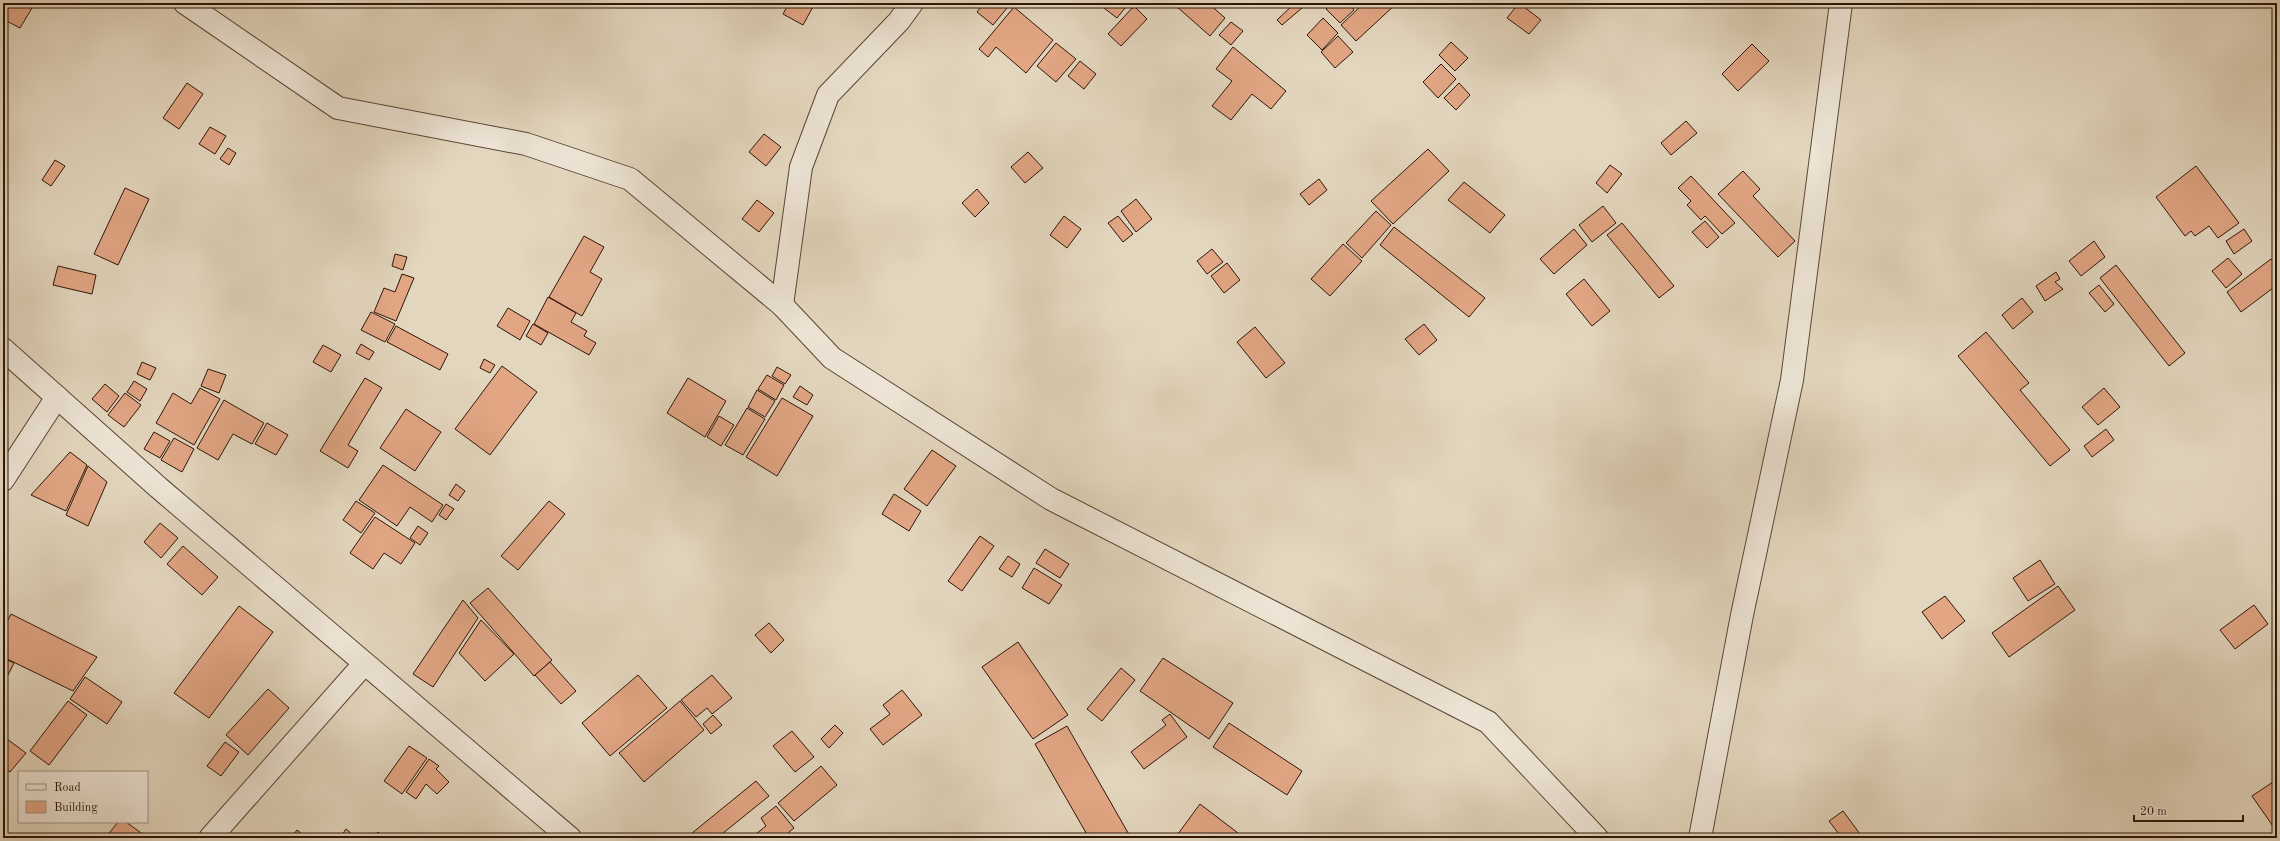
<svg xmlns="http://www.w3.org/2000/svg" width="2280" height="841" font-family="'Old Standard TT',serif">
  <rect width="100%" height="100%" fill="#e3d6be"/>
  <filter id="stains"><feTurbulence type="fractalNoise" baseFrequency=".005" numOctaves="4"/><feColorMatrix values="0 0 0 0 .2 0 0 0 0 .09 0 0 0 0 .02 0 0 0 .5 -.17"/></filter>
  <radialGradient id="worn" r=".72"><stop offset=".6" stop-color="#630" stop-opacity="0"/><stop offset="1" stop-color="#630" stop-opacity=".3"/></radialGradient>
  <g fill="#e2a685" stroke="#2d1607">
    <path d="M3,3H35L20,28L3,19Z"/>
    <path d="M789,3L814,5L803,25L783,14Z"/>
    <path d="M984,3H1002L1007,8L993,25L977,12Z"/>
    <path d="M1102,3H1129L1117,18L1100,5Z"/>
    <path d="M1179,3H1208L1225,18L1210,36L1176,6Z"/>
    <path d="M1295,3L1302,8L1282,25L1277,20Z"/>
    <path d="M1333,3H1349L1354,10L1340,23L1326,9Z"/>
    <path d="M1364,3H1397L1356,41L1341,25Z"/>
    <path d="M1519,3L1541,20L1529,34L1507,18Z"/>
    <path d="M1134,6L1147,19L1121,46L1108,34Z"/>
    <path d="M1014,7L1053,40L1026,73L996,47L988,57L979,49Z"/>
    <path d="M1323,18L1338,33L1322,50L1307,35Z"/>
    <path d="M1231,22L1243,31L1231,45L1219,35Z"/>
    <path d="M1338,36L1353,52L1335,68L1321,52Z"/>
    <path d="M1451,42L1468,58L1455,71L1439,55Z"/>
    <path d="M1056,43L1076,59L1056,82L1037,66Z"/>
    <path d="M1752,44L1769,61L1738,91L1722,74Z"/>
    <path d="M1233,47L1286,91L1271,109L1252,94L1231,120L1212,106L1232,81L1216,69Z"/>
    <path d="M1080,61L1096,74L1084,89L1068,76Z"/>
    <path d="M1441,64L1456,79L1438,98L1423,82Z"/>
    <path d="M187,83L203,94L179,129L163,118Z"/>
    <path d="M1459,83L1470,95L1456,110L1444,98Z"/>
    <path d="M1686,121L1697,133L1671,155L1661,143Z"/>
    <path d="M210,127L226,136L215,154L199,144Z"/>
    <path d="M764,134L781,147L766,166L749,152Z"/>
    <path d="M228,148L236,153L229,165L220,159Z"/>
    <path d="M1428,149L1449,171L1393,224L1371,201Z"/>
    <path d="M1028,152L1043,168L1025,183L1011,167Z"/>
    <path d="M55,160L65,166L51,186L42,180Z"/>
    <path d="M1610,165L1622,174L1607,193L1596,183Z"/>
    <path d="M2196,166L2239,223L2218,238L2209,226L2195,236L2191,231L2185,236L2156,197Z"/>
    <path d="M1743,171L1760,189L1753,196L1795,241L1778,257L1718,194Z"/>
    <path d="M1691,176L1735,223L1722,234L1705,216L1701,220L1687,205L1691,201L1678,188Z"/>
    <path d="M1319,179L1327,190L1309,205L1300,194Z"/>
    <path d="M1464,182L1505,215L1490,233L1448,200Z"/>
    <path d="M125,188L149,199L118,265L94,254Z"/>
    <path d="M977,189L989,203L975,217L962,203Z"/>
    <path d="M1136,199L1152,219L1136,232L1121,211Z"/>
    <path d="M757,200L774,213L759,232L742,219Z"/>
    <path d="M1603,206L1616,223L1592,242L1579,225Z"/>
    <path d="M1376,211L1391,225L1362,258L1346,243Z"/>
    <path d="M1064,216L1081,229L1067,248L1050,235Z"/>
    <path d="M1118,216L1133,234L1123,242L1108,223Z"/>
    <path d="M1705,221L1719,237L1707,248L1692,232Z"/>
    <path d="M1622,223L1674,286L1659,298L1607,235Z"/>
    <path d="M1394,227L1485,298L1469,317L1380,245Z"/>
    <path d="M1574,229L1587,245L1554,274L1540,259Z"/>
    <path d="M2244,229L2252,241L2234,254L2226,241Z"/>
    <path d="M584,236L604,247L590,272L602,279L582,316L549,297Z"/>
    <path d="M2094,241L2105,257L2081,276L2069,261Z"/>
    <path d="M1343,244L1362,261L1330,296L1311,279Z"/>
    <path d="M1212,249L1223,262L1207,274L1197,261Z"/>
    <path d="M395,254L407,257L403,270L392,266Z"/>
    <path d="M2228,258L2242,274L2226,288L2212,271Z"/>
    <path d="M2271,259L2277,267V285L2241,312L2227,292Z"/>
    <path d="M1227,263L1240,280L1224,293L1211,276Z"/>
    <path d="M2116,265L2185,353L2169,366L2100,278Z"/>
    <path d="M58,266L96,275L92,294L53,285Z"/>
    <path d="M2056,272L2060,279L2055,282L2063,289L2045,301L2036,286Z"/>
    <path d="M402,274L414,278L396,321L374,312L384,288L395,292Z"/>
    <path d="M1584,279L1610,311L1592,326L1566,294Z"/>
    <path d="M2099,285L2114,304L2105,312L2089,293Z"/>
    <path d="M548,297L576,313L571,322L587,331L584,336L596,343L589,355L534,324Z"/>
    <path d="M2022,298L2033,312L2013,329L2002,315Z"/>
    <path d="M508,308L530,321L520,340L497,326Z"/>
    <path d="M371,312L395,324L385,342L361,330Z"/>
    <path d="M533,324L548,333L541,345L526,336Z"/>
    <path d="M1424,324L1437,340L1419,355L1405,339Z"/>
    <path d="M396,326L448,354L440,370L387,342Z"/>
    <path d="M1255,327L1285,363L1266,378L1237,342Z"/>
    <path d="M1986,332L2029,383L2020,390L2070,450L2050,466L1958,356Z"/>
    <path d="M361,344L374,352L369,360L356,353Z"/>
    <path d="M323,345L341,355L331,372L313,362Z"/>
    <path d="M484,359L495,365L490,373L480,368Z"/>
    <path d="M142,362L156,368L150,380L137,374Z"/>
    <path d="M502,366L537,392L490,455L455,429Z"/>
    <path d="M777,367L791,375L785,384L772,376Z"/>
    <path d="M208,369L226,375L219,393L201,386Z"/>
    <path d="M767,375L784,385L776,400L758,389Z"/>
    <path d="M365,378L382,388L348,445L358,451L348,468L320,451Z"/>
    <path d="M688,378L726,401L705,437L667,413Z"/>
    <path d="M134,381L147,389L140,401L127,392Z"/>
    <path d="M105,384L119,396L107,412L92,399Z"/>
    <path d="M800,386L813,395L807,405L793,397Z"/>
    <path d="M200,388L220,399L194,445L156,423L173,393L191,404Z"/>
    <path d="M2104,388L2120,407L2098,425L2082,407Z"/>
    <path d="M757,390L775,401L765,417L748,407Z"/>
    <path d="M125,393L141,405L124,427L108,415Z"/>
    <path d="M782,398L813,416L777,476L746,457Z"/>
    <path d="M224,400L264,423L252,444L233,434L218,460L197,448Z"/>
    <path d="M747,408L765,419L743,455L725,445Z"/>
    <path d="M406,409L441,432L415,471L380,448Z"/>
    <path d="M719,416L734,425L721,446L707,437Z"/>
    <path d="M267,423L288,435L276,455L255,444Z"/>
    <path d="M2106,429L2114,440L2092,457L2084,446Z"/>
    <path d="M154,432L170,441L160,458L144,449Z"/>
    <path d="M174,438L194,449L182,472L161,460Z"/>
    <path d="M932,450L956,466L927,506L904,489Z"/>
    <path d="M70,452L87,465L66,511L31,495Z"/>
    <path d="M383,465L443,505L432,522L410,507L397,526L359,500Z"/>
    <path d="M88,466L107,482L88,526L66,515Z"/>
    <path d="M456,484L465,491L458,501L449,495Z"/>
    <path d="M894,494L921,511L909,531L882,514Z"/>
    <path d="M356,501L375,513L361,533L343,520Z"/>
    <path d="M549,501L565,514L518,570L501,556Z"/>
    <path d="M446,504L454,509L446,520L439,515Z"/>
    <path d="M375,517L415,543L401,564L384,553L373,569L350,553Z"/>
    <path d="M160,523L178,538L161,558L144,542Z"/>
    <path d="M418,526L428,533L420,545L410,538Z"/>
    <path d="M980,536L994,546L962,591L948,581Z"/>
    <path d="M183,546L218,577L202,595L167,564Z"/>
    <path d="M1045,549L1069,564L1060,578L1036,563Z"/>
    <path d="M1008,556L1020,564L1012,577L999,569Z"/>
    <path d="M2040,560L2055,584L2028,601L2013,578Z"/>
    <path d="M1034,568L1062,585L1049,604L1022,588Z"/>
    <path d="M2058,586L2075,610L2009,657L1992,633Z"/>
    <path d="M488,588L552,660L534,676L470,603Z"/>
    <path d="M1945,596L1965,621L1942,639L1922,612Z"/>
    <path d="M463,600L478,618L433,687L413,674Z"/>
    <path d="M2254,605L2268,624L2235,649L2220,630Z"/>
    <path d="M239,606L273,632L209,718L174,693Z"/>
    <path d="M11,614L97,657L73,691L3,657V629Z"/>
    <path d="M2277,614V626L2272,618Z"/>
    <path d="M481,620L514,654L485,681L459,653Z"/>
    <path d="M769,623L784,640L771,653L755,635Z"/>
    <path d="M1018,642L1068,715L1033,739L982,667Z"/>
    <path d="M3,658L14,663L5,681L3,680Z"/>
    <path d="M1163,658L1233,703L1209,739L1140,691Z"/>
    <path d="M550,662L576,691L561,704L535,675Z"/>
    <path d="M1121,668L1135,680L1102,721L1087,709Z"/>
    <path d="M638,675L667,708L610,756L582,723Z"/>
    <path d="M712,675L732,698L712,714L707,708L696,717L681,700Z"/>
    <path d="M85,677L122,702L107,724L70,699Z"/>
    <path d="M268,689L289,708L248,755L226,735Z"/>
    <path d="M902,690L922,715L883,745L870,729L890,714L883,705Z"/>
    <path d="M68,701L87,715L49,765L30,751Z"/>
    <path d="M680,701L704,730L644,782L619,753Z"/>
    <path d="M1170,714L1187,737L1144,769L1131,752L1166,725L1162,720Z"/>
    <path d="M713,715L722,725L711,734L703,724Z"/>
    <path d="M1229,723L1302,771L1287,795L1213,747Z"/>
    <path d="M835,725L843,733L829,748L821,739Z"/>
    <path d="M1067,726L1131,838H1089L1035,744Z"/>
    <path d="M792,731L814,757L795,772L773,746Z"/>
    <path d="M7,739L26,753L10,772L3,767V744Z"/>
    <path d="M225,742L239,752L221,776L207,766Z"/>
    <path d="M409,746L427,758L402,794L384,781Z"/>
    <path d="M429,759L439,766L436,769L449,782L437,794L426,784L416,799L406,792Z"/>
    <path d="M821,766L837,785L794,821L778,803Z"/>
    <path d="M2276,780L2277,782V832L2252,796Z"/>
    <path d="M756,781L769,796L717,838H686Z"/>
    <path d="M1200,804L1238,833L1235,838H1175Z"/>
    <path d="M776,806L794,828L782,838H751L766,826L761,818Z"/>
    <path d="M1843,811L1863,838H1842L1829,821Z"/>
    <path d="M118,822H126L148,838H108L106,837Z"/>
    <path d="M346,829L357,838H340Z"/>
    <path d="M297,830L307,838H291Z"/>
    <path d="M378,832L386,838H373Z"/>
  </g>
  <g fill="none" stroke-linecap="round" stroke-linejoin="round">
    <defs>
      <g id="minor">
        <path d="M185,3L338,108L526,144L630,179L782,305L832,358L1051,499L1488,722L1597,838"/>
        <path d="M782,305L801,167L828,95L899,21L912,3"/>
        <path d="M3,349L159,488L570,838"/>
        <path d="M3,480L57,397"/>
        <path d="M210,838L364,664"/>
        <path d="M1700,838L1742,615L1792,380L1841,3"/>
      </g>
    </defs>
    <use href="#minor" stroke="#5a4635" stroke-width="24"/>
    <use href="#minor" stroke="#ede4d5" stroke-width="22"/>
  </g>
  <rect width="2280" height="841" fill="none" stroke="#e3d6be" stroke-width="16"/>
  <rect x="4" y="4" width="2272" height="833" fill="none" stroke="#2d1607" stroke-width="2"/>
  <rect x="8" y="8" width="2264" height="825" fill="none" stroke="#2d1607"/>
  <rect x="18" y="771" width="130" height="52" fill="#ede4d5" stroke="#a09283"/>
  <rect x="26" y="784" width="20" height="6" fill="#ede4d5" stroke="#a09283"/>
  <text x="54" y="791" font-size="12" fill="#2d1607">Road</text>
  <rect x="26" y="801" width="20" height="12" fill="#e2a685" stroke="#a09283"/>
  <text x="54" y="811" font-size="12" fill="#2d1607">Building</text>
  <path d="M2134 815v6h109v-6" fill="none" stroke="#2d1607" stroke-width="2"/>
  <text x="2140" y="815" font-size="12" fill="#2d1607" stroke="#ede4d5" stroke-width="3" paint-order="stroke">20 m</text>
  <rect width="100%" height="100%" filter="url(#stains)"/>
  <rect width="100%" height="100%" fill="url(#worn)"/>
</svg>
